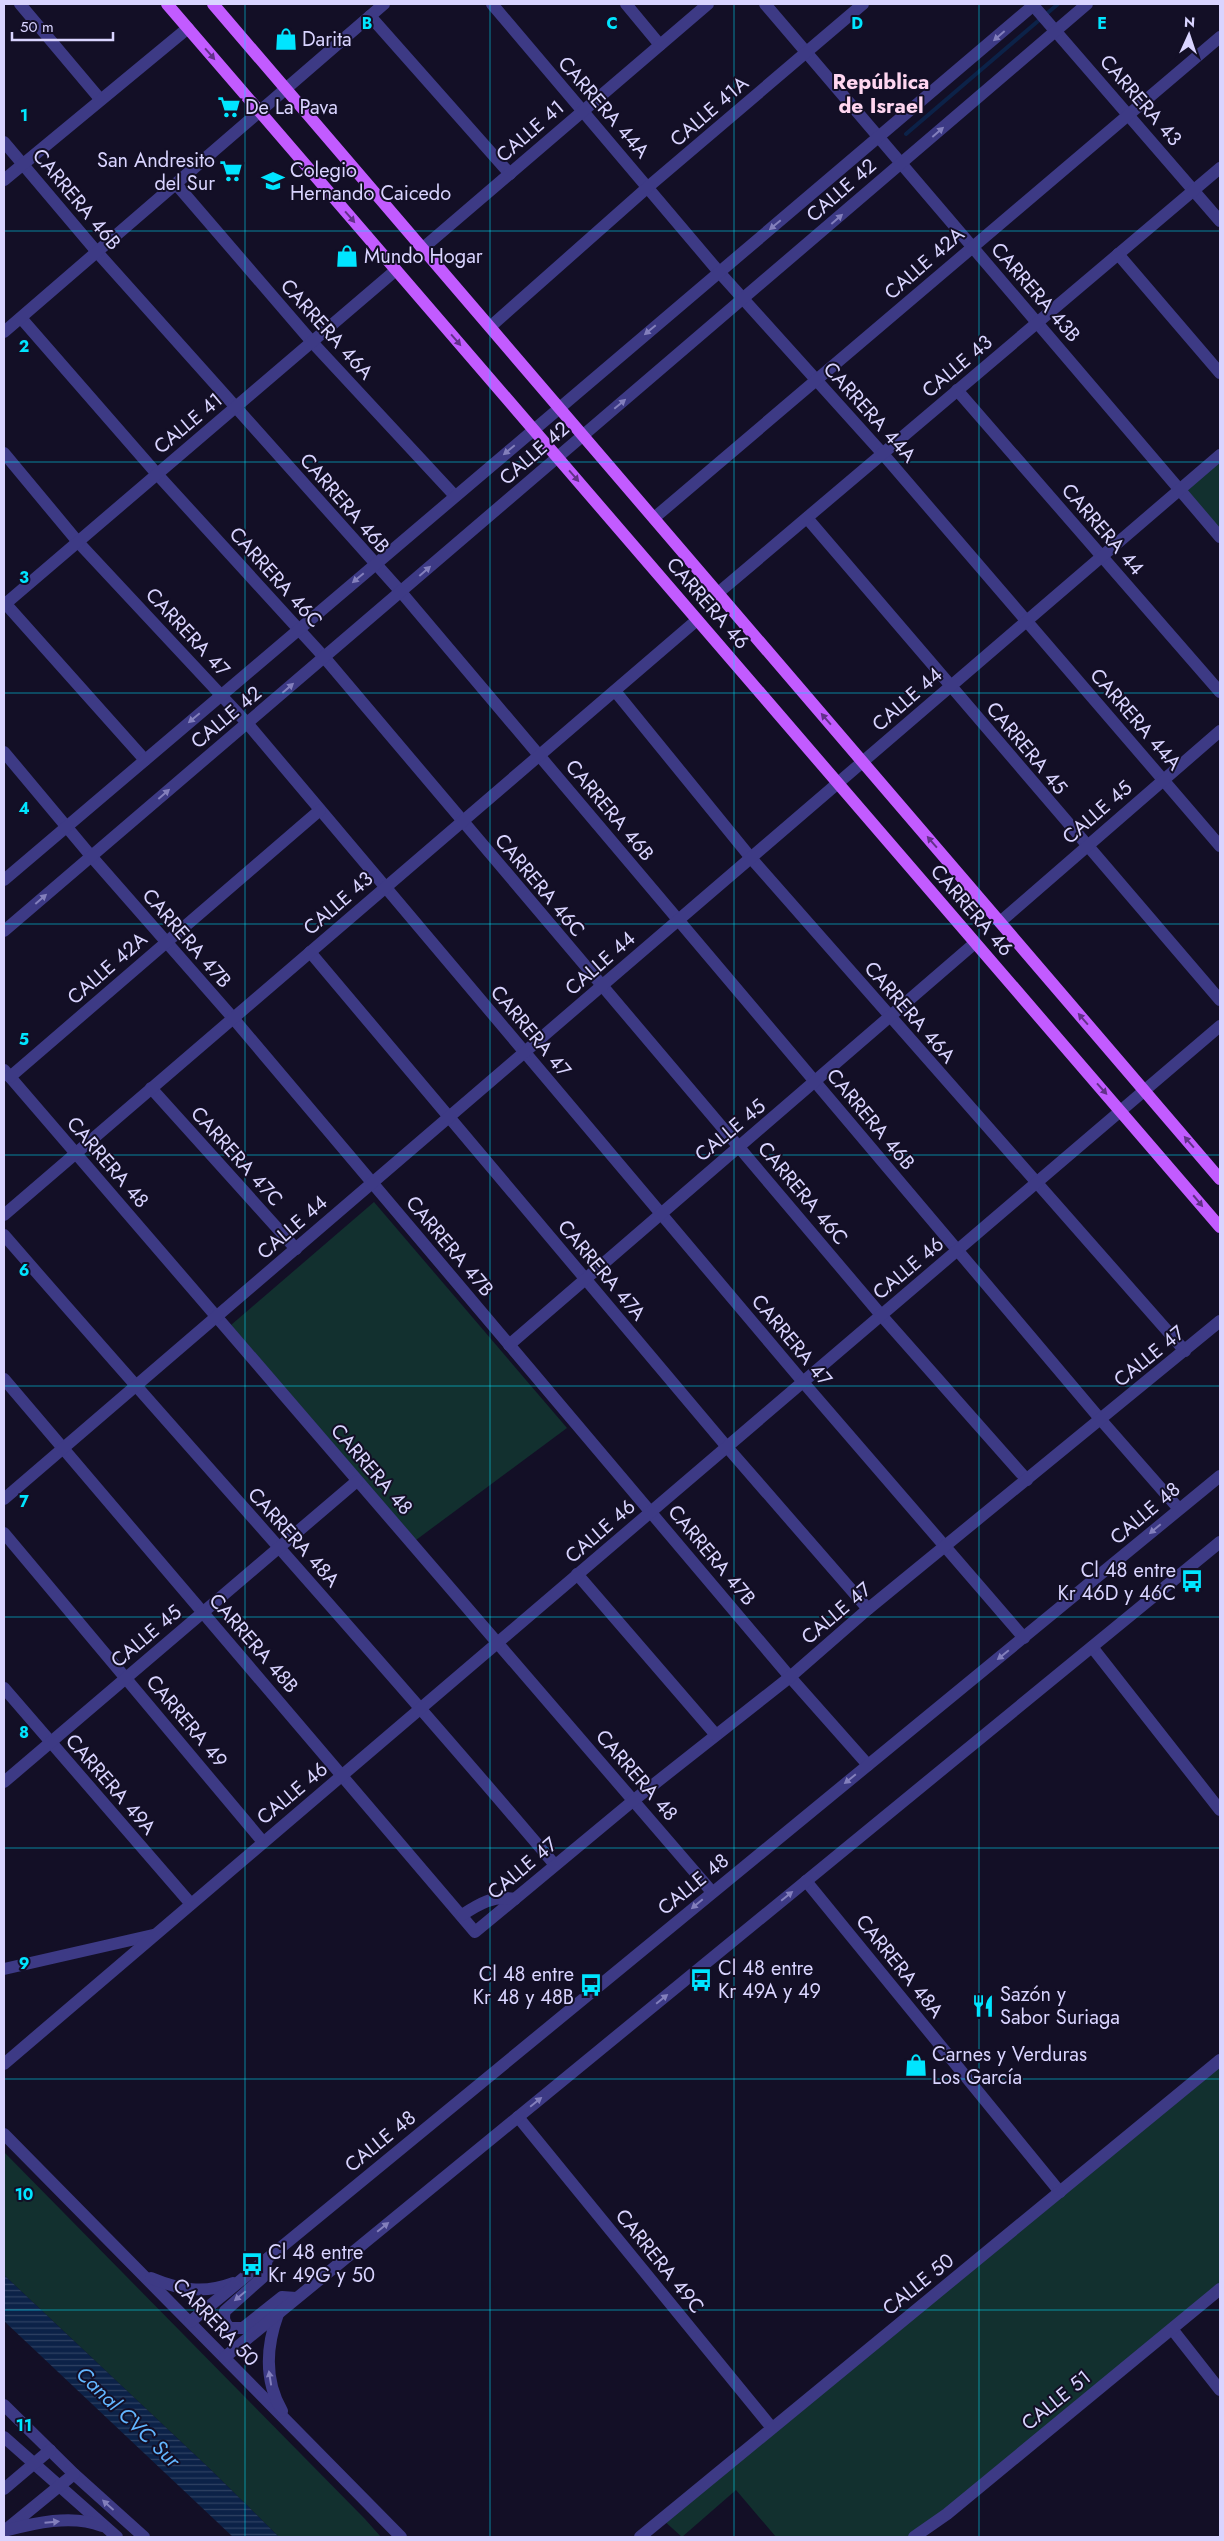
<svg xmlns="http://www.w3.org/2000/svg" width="1224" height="2541" font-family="Jost,sans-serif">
  <defs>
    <pattern id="water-rules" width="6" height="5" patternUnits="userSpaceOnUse" patternTransform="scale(1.25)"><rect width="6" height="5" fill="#0c2248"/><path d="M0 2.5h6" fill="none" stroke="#2f4163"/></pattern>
  </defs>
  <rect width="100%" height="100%" fill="#130f26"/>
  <g fill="#12302f">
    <path d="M1220,455V537L1180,490Z"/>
    <path d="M374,1202L567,1428L416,1540L231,1325Z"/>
    <path d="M1220,2060V2289L914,2537H776L736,2490L682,2537L662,2519Z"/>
    <path d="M4,2152L365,2519L381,2537H279L210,2469L4,2275Z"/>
  </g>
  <path fill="url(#water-rules)" d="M4,2275L210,2469L279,2537H233L4,2321Z"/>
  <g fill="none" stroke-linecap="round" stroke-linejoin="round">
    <path stroke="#0c2248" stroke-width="4" d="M906,134L1058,4"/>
    <g stroke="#3d3a85" stroke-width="12">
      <path d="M20,4L100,99"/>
      <path d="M492,4L719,272L883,454L1220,846"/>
      <path d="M626,4L660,45"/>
      <path d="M765,4L1220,537"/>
      <path d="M1032,4L1220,221"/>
      <path d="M370,16L510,174"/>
      <path d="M4,142L97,252L401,592L1101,1420L1179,1509"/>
      <path d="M4,180L188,28"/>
      <path d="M176,184L312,342L455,496"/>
      <path d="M423,248L708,4"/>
      <path d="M1118,254L1220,373"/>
      <path d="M21,318L157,474L324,657L881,1315L1027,1480"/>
      <path d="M490,327L648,187L863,4"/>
      <path d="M4,332L384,4"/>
      <path d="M957,390L1220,692"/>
      <path d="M4,453L78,542L247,723L803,1382L1024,1638"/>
      <path d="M654,518L1220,37"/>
      <path d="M807,518L1220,1000"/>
      <path d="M718,593L1220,168"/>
      <path d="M4,602L145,760"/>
      <path d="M4,605L396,270"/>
      <path d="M615,691L751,858L1185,1351"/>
      <path d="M4,752L91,856L233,1018L790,1677L868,1765"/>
      <path d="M4,880L1035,4"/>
      <path d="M1000,922L1220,731"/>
      <path d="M4,931L1087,4"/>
      <path d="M310,952L727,1447L868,1609"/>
      <path d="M4,1070L712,1892"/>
      <path d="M10,1077L320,810"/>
      <path d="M151,1088L296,1249"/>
      <path d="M4,1215L697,620"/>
      <path d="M4,1235C187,1446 375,1652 555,1865"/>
      <path d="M509,1345L975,943"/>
      <path d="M4,1379L475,1932L634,1800L790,1677L868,1609L1220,1321"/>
      <path d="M4,1499L1220,455"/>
      <path d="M4,1533L263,1842"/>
      <path d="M577,1574L716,1735"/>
      <path d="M1092,1647L1220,1810"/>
      <path d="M4,1688L191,1904"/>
      <path d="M4,1782L357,1481"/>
      <path d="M806,1881L1060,2192"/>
      <path d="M462,1915C479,1904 493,1895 515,1899"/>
      <path d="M4,1969L153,1935"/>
      <path d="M4,2064L1220,1026"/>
      <path d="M518,2117L772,2428"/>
      <path d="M4,2134L401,2537"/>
      <path d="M267,2259L263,2277L225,2311C223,2318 224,2323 230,2328H243L282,2297L296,2298"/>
      <path d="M151,2278C180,2290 204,2294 233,2283"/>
      <path d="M278,2314C266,2347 264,2380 282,2411"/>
      <path d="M190,2322L1220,1476"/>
      <path d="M1172,2329L1220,2390"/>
      <path d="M225,2357L1220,1542"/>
      <path d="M4,2405L74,2474L144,2537"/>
      <path d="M4,2437L117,2537"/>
      <path d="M4,2489L50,2450"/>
      <path d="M8,2528L74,2474"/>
      <path d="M4,2531C34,2523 72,2514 102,2526"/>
      <path d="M640,2537L1220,2060"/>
      <path d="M914,2537L947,2514L1220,2289"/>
    </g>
    <g stroke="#c25bff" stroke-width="12">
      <path d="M167,4L1220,1227"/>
      <path d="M213,4L1220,1179"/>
    </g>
  </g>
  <defs><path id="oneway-solid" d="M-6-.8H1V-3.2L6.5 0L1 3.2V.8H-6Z" transform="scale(1.25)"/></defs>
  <g fill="#837fbc">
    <use href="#oneway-solid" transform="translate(999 36) rotate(139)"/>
    <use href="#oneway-solid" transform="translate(938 132) rotate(-41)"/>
    <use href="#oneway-solid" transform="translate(837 219) rotate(-41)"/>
    <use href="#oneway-solid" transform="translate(775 225) rotate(140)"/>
    <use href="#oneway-solid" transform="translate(650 330) rotate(140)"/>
    <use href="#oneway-solid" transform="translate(620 404) rotate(-40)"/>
    <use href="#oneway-solid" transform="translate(509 450) rotate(140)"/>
    <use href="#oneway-solid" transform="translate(425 571) rotate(-41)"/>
    <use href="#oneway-solid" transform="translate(358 578) rotate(140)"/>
    <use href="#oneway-solid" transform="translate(288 688) rotate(-41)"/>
    <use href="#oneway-solid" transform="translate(194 718) rotate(140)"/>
    <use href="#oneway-solid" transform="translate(164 794) rotate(-41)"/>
    <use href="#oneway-solid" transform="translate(41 899) rotate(-41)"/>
    <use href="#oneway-solid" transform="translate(1155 1529) rotate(140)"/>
    <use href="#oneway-solid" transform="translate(1003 1655) rotate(141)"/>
    <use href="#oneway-solid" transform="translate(850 1779) rotate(141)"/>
    <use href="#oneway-solid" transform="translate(787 1896) rotate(-39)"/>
    <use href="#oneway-solid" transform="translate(697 1904) rotate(140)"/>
    <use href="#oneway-solid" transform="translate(662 1999) rotate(-39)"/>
    <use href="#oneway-solid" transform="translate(536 2102) rotate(-39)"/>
    <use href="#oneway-solid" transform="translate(383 2227) rotate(-39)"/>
    <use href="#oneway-solid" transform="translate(240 2296) rotate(140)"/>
    <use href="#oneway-solid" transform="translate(270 2378) rotate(-99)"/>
    <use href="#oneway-solid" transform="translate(108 2505) rotate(-138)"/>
    <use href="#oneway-solid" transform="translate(52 2522) rotate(-5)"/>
  </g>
  <g fill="#623188">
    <use href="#oneway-solid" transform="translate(210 54) rotate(49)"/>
    <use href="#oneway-solid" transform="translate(350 217) rotate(49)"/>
    <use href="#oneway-solid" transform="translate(456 340) rotate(49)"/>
    <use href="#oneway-solid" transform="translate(574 476) rotate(49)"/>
    <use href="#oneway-solid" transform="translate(826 719) rotate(-131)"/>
    <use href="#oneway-solid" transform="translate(932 842) rotate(-131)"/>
    <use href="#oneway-solid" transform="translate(1083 1019) rotate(-131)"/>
    <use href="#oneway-solid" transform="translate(1102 1089) rotate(48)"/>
    <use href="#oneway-solid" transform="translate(1189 1142) rotate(-131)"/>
    <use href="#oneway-solid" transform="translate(1198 1201) rotate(50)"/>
  </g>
  <path fill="none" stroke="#00e5ff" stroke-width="1" stroke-opacity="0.55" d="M245,4V2537M490,4V2537M734,4V2537M979,4V2537M4,231H1220M4,462H1220M4,693H1220M4,924H1220M4,1155H1220M4,1386H1220M4,1617H1220M4,1848H1220M4,2079H1220M4,2310H1220"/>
  <defs>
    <symbol id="shop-bare" viewBox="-9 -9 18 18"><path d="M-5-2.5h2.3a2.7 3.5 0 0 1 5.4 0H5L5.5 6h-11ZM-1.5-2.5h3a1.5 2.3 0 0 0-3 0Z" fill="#00e5ff" stroke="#130f26" stroke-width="2.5" paint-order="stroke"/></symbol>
    <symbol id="supermarket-bare" viewBox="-9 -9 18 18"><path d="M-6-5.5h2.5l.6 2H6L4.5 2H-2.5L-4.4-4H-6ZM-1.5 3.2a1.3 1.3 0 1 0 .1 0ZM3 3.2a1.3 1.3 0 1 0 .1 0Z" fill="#00e5ff" stroke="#130f26" stroke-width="2.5" paint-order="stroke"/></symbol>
    <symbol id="school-bare" viewBox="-9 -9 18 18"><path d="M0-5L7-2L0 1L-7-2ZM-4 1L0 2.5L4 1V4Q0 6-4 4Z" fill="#00e5ff" stroke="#130f26" stroke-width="2.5" paint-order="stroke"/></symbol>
    <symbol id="bus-bare" viewBox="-9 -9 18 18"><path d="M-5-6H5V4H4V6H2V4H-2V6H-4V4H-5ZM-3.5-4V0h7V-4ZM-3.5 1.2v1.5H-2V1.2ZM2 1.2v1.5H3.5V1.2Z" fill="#00e5ff" stroke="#130f26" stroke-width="2.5" paint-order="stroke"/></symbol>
    <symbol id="restaurant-bare" viewBox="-9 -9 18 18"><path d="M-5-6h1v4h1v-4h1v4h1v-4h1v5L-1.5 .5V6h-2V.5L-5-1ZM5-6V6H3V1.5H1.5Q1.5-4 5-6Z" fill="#00e5ff" stroke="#130f26" stroke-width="2.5" paint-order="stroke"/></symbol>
  </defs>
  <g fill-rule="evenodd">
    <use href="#shop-bare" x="270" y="23" width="32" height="32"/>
    <use href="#supermarket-bare" x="213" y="91" width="32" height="32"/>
    <use href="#supermarket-bare" x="215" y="155" width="32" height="32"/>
    <use href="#school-bare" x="257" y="165" width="32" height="32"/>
    <use href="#shop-bare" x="331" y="240" width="32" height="32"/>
    <use href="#bus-bare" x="1176" y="1565" width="32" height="32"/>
    <use href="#bus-bare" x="685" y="1964" width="32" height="32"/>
    <use href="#bus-bare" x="575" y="1969" width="32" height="32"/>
    <use href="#restaurant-bare" x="967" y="1990" width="32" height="32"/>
    <use href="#shop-bare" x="900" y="2049" width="32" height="32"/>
    <use href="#bus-bare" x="236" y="2248" width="32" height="32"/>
  </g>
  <g text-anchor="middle" stroke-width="4" stroke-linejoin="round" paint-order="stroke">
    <g font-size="20" fill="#d9d4ff" stroke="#130f26" text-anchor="start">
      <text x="302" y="46">Darita</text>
      <text x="245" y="114">De La Pava</text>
      <text x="215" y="167" text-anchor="end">San Andresito<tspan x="215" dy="23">del Sur</tspan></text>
      <text x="290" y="177">Colegio<tspan x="290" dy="23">Hernando Caicedo</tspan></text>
      <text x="364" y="263">Mundo Hogar</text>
      <text x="1176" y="1577" text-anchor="end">Cl 48 entre<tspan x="1176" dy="23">Kr 46D y 46C</tspan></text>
      <text x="718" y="1975">Cl 48 entre<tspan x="718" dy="23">Kr 49A y 49</tspan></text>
      <text x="574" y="1981" text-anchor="end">Cl 48 entre<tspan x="574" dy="23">Kr 48 y 48B</tspan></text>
      <text x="1000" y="2001">Sazón y<tspan x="1000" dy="23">Sabor Suriaga</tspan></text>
      <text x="932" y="2061">Carnes y Verduras<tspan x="932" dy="23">Los García</tspan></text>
      <text x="268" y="2259">Cl 48 entre<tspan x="268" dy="23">Kr 49G y 50</tspan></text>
    </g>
    <g font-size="20" fill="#d9d4ff" stroke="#130f26">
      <text transform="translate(1141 100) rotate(49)" y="7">CARRERA 43</text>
      <text transform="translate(604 107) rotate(49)" y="7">CARRERA 44A</text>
      <text transform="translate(709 111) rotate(-41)" y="7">CALLE 41A</text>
      <text transform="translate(530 131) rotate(-41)" y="7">CALLE 41</text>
      <text transform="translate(841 190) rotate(-41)" y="7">CALLE 42</text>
      <text transform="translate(77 199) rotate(50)" y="7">CARRERA 46B</text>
      <text transform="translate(924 263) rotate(-41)" y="7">CALLE 42A</text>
      <text transform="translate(1036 292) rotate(49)" y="7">CARRERA 43B</text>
      <text transform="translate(327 329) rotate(48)" y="7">CARRERA 46A</text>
      <text transform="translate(957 366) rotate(-40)" y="7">CALLE 43</text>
      <text transform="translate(870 412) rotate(48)" y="7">CARRERA 44A</text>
      <text transform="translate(188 423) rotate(-40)" y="7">CALLE 41</text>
      <text transform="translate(534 453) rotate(-41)" y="7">CALLE 42</text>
      <text transform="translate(345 503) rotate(49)" y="7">CARRERA 46B</text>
      <text transform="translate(1103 529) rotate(49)" y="7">CARRERA 44</text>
      <text transform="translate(276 577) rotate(48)" y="7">CARRERA 46C</text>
      <text transform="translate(708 603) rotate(49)" y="7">CARRERA 46</text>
      <text transform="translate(188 632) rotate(47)" y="7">CARRERA 47</text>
      <text transform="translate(907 699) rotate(-41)" y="7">CALLE 44</text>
      <text transform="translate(226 717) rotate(-40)" y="7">CALLE 42</text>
      <text transform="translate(1136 719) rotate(49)" y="7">CARRERA 44A</text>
      <text transform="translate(1027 748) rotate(50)" y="7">CARRERA 45</text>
      <text transform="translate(610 810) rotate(50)" y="7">CARRERA 46B</text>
      <text transform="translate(1097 812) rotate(-41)" y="7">CALLE 45</text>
      <text transform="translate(540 885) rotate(50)" y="7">CARRERA 46C</text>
      <text transform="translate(338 903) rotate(-41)" y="7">CALLE 43</text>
      <text transform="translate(972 910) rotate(49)" y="7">CARRERA 46</text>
      <text transform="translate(187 938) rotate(49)" y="7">CARRERA 47B</text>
      <text transform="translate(600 963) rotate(-41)" y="7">CALLE 44</text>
      <text transform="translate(107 968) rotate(-41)" y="7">CALLE 42A</text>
      <text transform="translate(910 1012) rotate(49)" y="7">CARRERA 46A</text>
      <text transform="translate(531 1031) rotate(50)" y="7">CARRERA 47</text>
      <text transform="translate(871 1119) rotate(50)" y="7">CARRERA 46B</text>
      <text transform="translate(730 1130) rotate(-40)" y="7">CALLE 45</text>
      <text transform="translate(237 1156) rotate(48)" y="7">CARRERA 47C</text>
      <text transform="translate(108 1162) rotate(49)" y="7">CARRERA 48</text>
      <text transform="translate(803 1193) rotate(50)" y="7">CARRERA 46C</text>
      <text transform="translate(292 1227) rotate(-41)" y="7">CALLE 44</text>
      <text transform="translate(450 1246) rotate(50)" y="7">CARRERA 47B</text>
      <text transform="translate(908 1268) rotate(-40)" y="7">CALLE 46</text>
      <text transform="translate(602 1270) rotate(50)" y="7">CARRERA 47A</text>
      <text transform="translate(792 1340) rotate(50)" y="7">CARRERA 47</text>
      <text transform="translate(1149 1356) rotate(-39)" y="7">CALLE 47</text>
      <text transform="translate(372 1469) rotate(49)" y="7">CARRERA 48</text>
      <text transform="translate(1145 1513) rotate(-40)" y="7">CALLE 48</text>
      <text transform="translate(600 1531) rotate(-41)" y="7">CALLE 46</text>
      <text transform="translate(294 1537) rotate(48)" y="7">CARRERA 48A</text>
      <text transform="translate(712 1555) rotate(50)" y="7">CARRERA 47B</text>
      <text transform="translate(836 1613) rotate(-40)" y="7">CALLE 47</text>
      <text transform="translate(146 1636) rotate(-40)" y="7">CALLE 45</text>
      <text transform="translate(254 1643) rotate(49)" y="7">CARRERA 48B</text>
      <text transform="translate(187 1721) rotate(50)" y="7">CARRERA 49</text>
      <text transform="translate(637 1775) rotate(49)" y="7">CARRERA 48</text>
      <text transform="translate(111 1784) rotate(49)" y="7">CARRERA 49A</text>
      <text transform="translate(292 1793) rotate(-40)" y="7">CALLE 46</text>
      <text transform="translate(522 1868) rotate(-40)" y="7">CALLE 47</text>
      <text transform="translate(693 1884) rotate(-39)" y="7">CALLE 48</text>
      <text transform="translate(900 1966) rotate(51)" y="7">CARRERA 48A</text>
      <text transform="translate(380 2141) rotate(-39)" y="7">CALLE 48</text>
      <text transform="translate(660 2261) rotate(51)" y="7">CARRERA 49C</text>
      <text transform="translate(918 2284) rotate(-39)" y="7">CALLE 50</text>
      <text transform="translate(216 2322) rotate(46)" y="7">CARRERA 50</text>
      <text transform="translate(1056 2400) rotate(-39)" y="7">CALLE 51</text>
    </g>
    <g font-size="21" font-weight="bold" fill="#ffd6f0" stroke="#130f26">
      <text x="881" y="89">República<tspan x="881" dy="24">de Israel</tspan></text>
    </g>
    <g font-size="21" font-style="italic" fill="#62b6ff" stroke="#130f26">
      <text transform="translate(128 2417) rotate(44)" y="7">Canal CVC Sur</text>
    </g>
  </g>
  <g font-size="16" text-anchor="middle" font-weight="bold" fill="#00e5ff" stroke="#130f26" stroke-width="4" stroke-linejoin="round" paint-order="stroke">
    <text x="367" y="29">B</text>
    <text x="612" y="29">C</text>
    <text x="857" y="29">D</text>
    <text x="1102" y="29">E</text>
    <text x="24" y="121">1</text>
    <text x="24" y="352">2</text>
    <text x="24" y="583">3</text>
    <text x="24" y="814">4</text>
    <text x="24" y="1045">5</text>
    <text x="24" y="1276">6</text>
    <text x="24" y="1507">7</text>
    <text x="24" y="1738">8</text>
    <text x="24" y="1969">9</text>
    <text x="24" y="2200">10</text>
    <text x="24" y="2431">11</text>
  </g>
  <rect width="1224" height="2541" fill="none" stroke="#d9d4ff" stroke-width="10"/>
  <g transform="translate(1189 35) rotate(3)" stroke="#130f26" stroke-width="4" paint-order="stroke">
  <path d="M0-4L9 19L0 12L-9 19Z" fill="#d9d4ff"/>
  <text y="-8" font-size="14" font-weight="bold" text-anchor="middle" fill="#d9d4ff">N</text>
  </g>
  <path d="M12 32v8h101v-8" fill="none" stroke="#d9d4ff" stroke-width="2.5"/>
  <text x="20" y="32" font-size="15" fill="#d9d4ff" stroke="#130f26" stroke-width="4" paint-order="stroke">50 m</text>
</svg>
